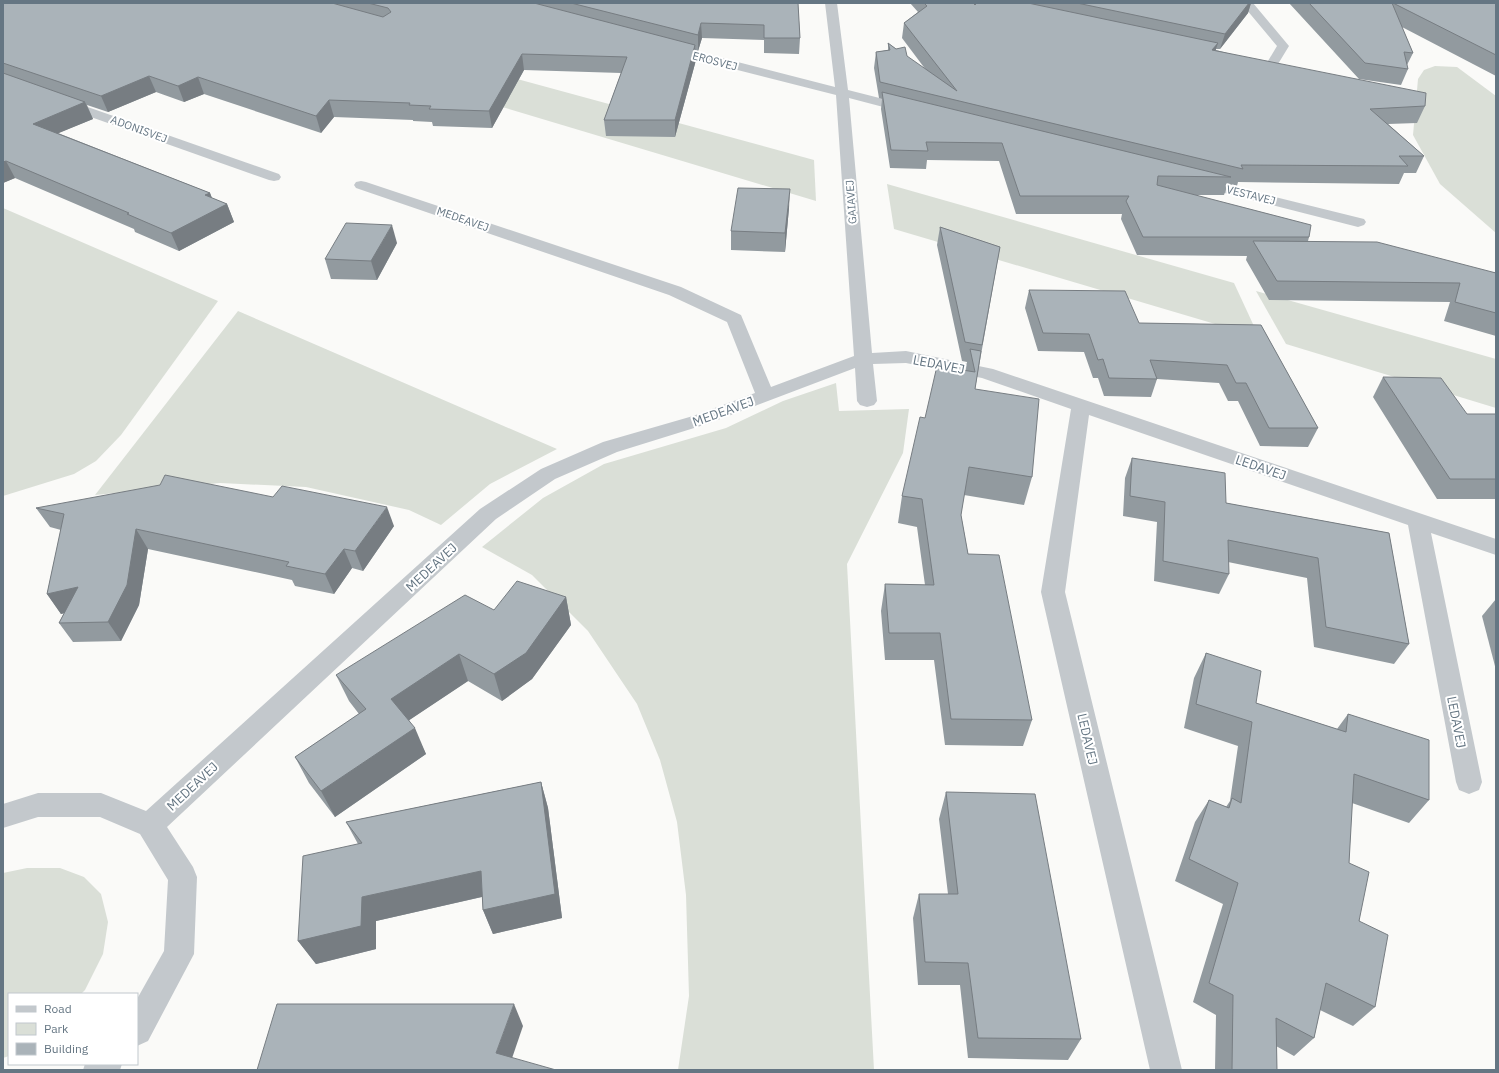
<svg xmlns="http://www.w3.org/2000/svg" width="1499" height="1073" font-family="'IBM Plex Sans',sans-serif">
  <rect width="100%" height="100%" fill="#fafaf8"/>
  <g fill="#dadfd7">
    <path d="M429,55L814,160L816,201L412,80Z"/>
    <path d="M1435,66L1457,67L1496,96V233L1440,184L1413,135L1418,79L1424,70Z"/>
    <path d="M887,184L1234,283L1259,337L894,229Z"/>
    <path d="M3,208L218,301L121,435L96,461L74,474L3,496Z"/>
    <path d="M1256,291L1496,359V408L1286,344Z"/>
    <path d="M238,311L557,449L490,484L441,525L409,510L306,487L220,483L95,495Z"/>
    <path d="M836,383L839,411L909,409L903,453L847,564L874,1070H678L689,996L686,895L677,822L660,760L637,704L588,631L532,575L482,547L543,498L604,464L726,428L783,401Z"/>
    <path d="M27,868H60L84,877L101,894L108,922L103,954L85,990L81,994H9V1056L3,1058V873Z"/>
  </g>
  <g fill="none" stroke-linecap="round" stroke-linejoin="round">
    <g fill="#c3c8cc" fill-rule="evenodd">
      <path d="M825,3H837L848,90L915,107L917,110L915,113L910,114L849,98L872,353L906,351L993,369L1496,539V555L1431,533L1482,782L1479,790L1469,794L1459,790L1456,782L1408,525L1089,415L1065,592L1182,1070H1150L1041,592L1071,409L982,378L906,363L873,364L877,401L874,405L867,407L860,405L857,401L855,368L707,424L617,452L555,479L496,519L167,827L193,867L197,877L194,954L148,1041L137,1046V999L164,951L168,880L140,834L100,817H38L3,828V804L38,793H101L146,811L480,509L541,469L603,442L693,416L755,393L727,322L669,295L356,188L354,185L356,182L361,181L366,182L681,287L741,315L771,387L854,356L836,95L663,51L661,48L663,45L667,44L835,87Z"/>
      <path d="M1241,3H1253L1289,46L1275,69H1267L1265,66L1277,46Z"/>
      <path d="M62,98L279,174L281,177L279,180L274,181L269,180L57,105L55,102L57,99Z"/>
      <path d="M1198,178L1364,219L1366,222L1364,225L1358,227L1193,185L1191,182L1193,179Z"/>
      <path d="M85,1064H122L120,1070H83Z"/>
    </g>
  </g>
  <g fill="#929a9f">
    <path d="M3,3H798L800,38L799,54L764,53V40L702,38L698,51L695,50L696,60L675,137L606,136L604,120L621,73L524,70L492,128L433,126L432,122L413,121V120L334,117L321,133L204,94L184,102L156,92L108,112L87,105L93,119L58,133L210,193L212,198L227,204L234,222L179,251L135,232L134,229L15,178L3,183Z"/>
    <path d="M910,3H973L975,5L977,3H1251L1248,13L1220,49H1216V50L1425,106L1417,123L1388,124L1424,156L1416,173H1404L1399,184L1238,182L1237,186L1228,184L1224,195H1196L1309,237L1308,241L1496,273V336L1444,321L1450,302L1269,300L1246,260L1247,256L1137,255L1121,219L1122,214H1016L999,161L927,160L926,169L890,168L881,109L882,99L879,98L874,68L876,52L888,50V43L926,70L902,38L904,23L918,12Z"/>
    <path d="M1289,3H1496V76L1402,27L1413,53L1407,65L1408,69L1401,85L1359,79Z"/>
    <path d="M789,208L785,252L731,250V231Z"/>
    <path d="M940,227L1000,247L975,389L1032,477L1024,505L964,495L961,515L968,554L1032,720L1023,746L945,745L934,660H885L881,611L885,584L925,585L917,527L898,523L902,496L925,418L966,370L967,362L962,361L937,245Z"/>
    <path d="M397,243L377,280L331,279L325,259Z"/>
    <path d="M1029,290L1139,323L1261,325L1318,428L1308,447L1260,446L1238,401H1228L1219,383L1157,379L1151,397L1104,396L1098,378H1093L1084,352L1038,351L1025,308Z"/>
    <path d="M1383,377L1467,414H1496V499H1437L1373,397Z"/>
    <path d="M1132,458L1226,503L1389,533L1409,644L1394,664L1314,647L1307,578L1228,562L1229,574L1219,594L1154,581L1157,522L1123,516L1125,478Z"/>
    <path d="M36,508L394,526L363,571L352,568L334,594L295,586L292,580L148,549L139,605L121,641L73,642L59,623L64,613L61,614L47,594L61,530L50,527Z"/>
    <path d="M566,597L571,625L532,679L502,701L468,681L409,720L426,754L335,817L309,783L295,757L359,714L349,701L336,675L494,610Z"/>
    <path d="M1496,599V670L1482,616Z"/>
    <path d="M1206,653L1256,703L1337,729L1348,714L1429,800L1409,823L1352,803L1349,863L1375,1007L1353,1026L1320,1010L1314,1038L1294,1056L1276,1046L1277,1070H1215L1216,1015L1193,1002L1223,904L1175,881L1195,822L1209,800L1226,807L1230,801L1238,746L1184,728L1194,678Z"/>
    <path d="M541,782L548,808L562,918L493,934L483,910L482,897L376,921V949L316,964L298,941L358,844L346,822Z"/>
    <path d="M946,792L1081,1039L1068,1060L968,1058L960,985H918L913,918L919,894H948L939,819Z"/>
  </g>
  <g fill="#777d82">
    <path d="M1249,3H1251L1248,13L1220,49L1225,34Z"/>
    <path d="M701,23L702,38L698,51V35Z"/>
    <path d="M1218,43L1213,58L1212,50Z"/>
    <path d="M695,45L696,60L675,137V120Z"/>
    <path d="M522,54L524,70L492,128L489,111Z"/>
    <path d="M149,76L156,92L108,112L101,96Z"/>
    <path d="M198,77L204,94L184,102L178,86Z"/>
    <path d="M329,100L334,117L321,133L316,116Z"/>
    <path d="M85,102L93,119L42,140L33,124Z"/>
    <path d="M6,161L15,178L3,183V162Z"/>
    <path d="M790,189L789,208L785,252V233Z"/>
    <path d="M210,193L216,209L227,204L234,222L179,251L171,233L205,195Z"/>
    <path d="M392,225L397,243L377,280L371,261Z"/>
    <path d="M387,507L394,526L363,571L355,551Z"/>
    <path d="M136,529L148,549L139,605L121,641L108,622Z"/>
    <path d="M344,549L352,568L334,594L325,574Z"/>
    <path d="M78,587L92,606L61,614L47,594Z"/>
    <path d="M566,597L571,625L532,679L502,701L494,674Z"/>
    <path d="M459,654L468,681L402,725L391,699Z"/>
    <path d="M415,728L426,754L335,817L321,791Z"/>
    <path d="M541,782L548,808L562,918L493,934L483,910Z"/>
    <path d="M481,871L490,895L376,921V949L316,964L298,941L362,897Z"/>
    <path d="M514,1004L523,1026L508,1070L496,1053Z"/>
  </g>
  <g fill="#aab3b9" stroke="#777d82">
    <path d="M3,3H332L383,17L391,12L388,8L368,3H534L695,45L675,120H604L627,57L522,54L489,111L429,109L431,106L409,105L410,103L329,100L316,116L198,77L178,86L149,76L101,96L3,63Z"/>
    <path d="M571,3H798L800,38H764V25L701,23L698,35Z"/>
    <path d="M924,3H973L975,5L977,3H1028L1218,43L1212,50L1426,93L1425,106L1370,109L1424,156H1399L1408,166L1241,165L1243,169L880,82L876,52L890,50L888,43L896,49L905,47L907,56L957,91L904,23L927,6Z"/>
    <path d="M1077,3H1249L1225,34Z"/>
    <path d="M1309,3H1392L1413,53L1404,52L1408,69L1365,63Z"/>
    <path d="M1393,3H1496V55Z"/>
    <path d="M3,73L85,102L33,124L210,193L205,195L227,204L171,233L127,214L129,213L6,161L3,162Z"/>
    <path d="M882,92L1231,177L1158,176L1157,185L1311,225L1309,237H1143L1126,201L1129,196H1020L1002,143L926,142L928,151L891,150Z"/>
    <path d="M738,188L790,189L785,233L731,231Z"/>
    <path d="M346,223L392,225L371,261L325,259Z"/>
    <path d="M940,227L1000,247L982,345L965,342Z"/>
    <path d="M1253,241L1377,242L1496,273V313L1455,302L1460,283L1277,281Z"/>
    <path d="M1029,290L1125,291L1139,323L1261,325L1318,428H1269L1246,383H1236L1227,365L1150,360L1157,379L1109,378L1103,359L1098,360L1089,334L1043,333Z"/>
    <path d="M970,349L981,351L975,389L1039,399L1032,477L969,467L961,515L968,554L999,555L1032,720L951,719L940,633H889L885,584L934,585L922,499L902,496L920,417L925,418L937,366L975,372Z"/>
    <path d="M1383,377L1441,378L1467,414H1496V479H1450Z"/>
    <path d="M1132,458L1225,473L1226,503L1389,533L1409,644L1326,627L1318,558L1228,540L1229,574L1163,561L1165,502L1130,496Z"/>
    <path d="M165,475L273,497L282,486L387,507L355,551L344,549L325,574L286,566L289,562L136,529L127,585L108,622L59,623L78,587L47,594L64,514L36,508L160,485Z"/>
    <path d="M517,581L566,597L526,653L494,674L459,654L391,699L415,728L321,791L295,757L366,709L336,675L465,595L494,610Z"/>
    <path d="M1206,653L1261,671L1256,703L1346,732L1348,714L1429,740V800L1354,774L1349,863L1369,872L1359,921L1388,935L1375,1007L1326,983L1314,1038L1276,1018L1277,1070H1232L1233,995L1209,983L1238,883L1189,859L1209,800L1229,808L1232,798L1241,803L1252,722L1196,704Z"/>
    <path d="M541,782L555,894L483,910L481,871L362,897L361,926L298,941L303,856L362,843L346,822Z"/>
    <path d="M946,792L1035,794L1081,1039L978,1038L968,963L925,962L919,894H958Z"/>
    <path d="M277,1004H514L496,1053L556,1070H257Z"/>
  </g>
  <g text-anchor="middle" stroke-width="4" stroke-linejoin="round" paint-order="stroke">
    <g font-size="11" fill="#657683" stroke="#fff">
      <text transform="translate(715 61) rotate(15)" y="4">EROSVEJ</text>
      <text transform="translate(139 129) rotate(20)" y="4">ADONISVEJ</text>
      <text transform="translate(1251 195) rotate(14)" y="4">VESTAVEJ</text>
      <text transform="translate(851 202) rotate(-94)" y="4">GAIAVEJ</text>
      <text transform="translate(463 219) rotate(19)" y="4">MEDEAVEJ</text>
    </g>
    <g font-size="13" fill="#657683" stroke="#fff">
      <text transform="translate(939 364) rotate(11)" y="5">LEDAVEJ</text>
      <text transform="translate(723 411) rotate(-20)" y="5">MEDEAVEJ</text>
      <text transform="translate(1261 467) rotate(19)" y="5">LEDAVEJ</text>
      <text transform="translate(431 567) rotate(-43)" y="5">MEDEAVEJ</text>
      <text transform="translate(1457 722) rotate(79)" y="5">LEDAVEJ</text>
      <text transform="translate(1088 739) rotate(77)" y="5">LEDAVEJ</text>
      <text transform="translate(192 786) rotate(-43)" y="5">MEDEAVEJ</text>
    </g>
  </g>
  <rect width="1499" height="1073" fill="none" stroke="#657683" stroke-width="8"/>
  <rect x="8" y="993" width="130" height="72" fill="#ffffff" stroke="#c1c8cd"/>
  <rect x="16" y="1006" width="20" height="6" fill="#c3c8cc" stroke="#c1c8cd"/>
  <text x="44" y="1013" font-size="12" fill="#657683">Road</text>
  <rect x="16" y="1023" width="20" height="12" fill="#dadfd7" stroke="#c1c8cd"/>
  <text x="44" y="1033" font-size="12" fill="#657683">Park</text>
  <rect x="16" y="1043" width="20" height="12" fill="#aab3b9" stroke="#c1c8cd"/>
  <text x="44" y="1053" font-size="12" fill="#657683">Building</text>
</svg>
